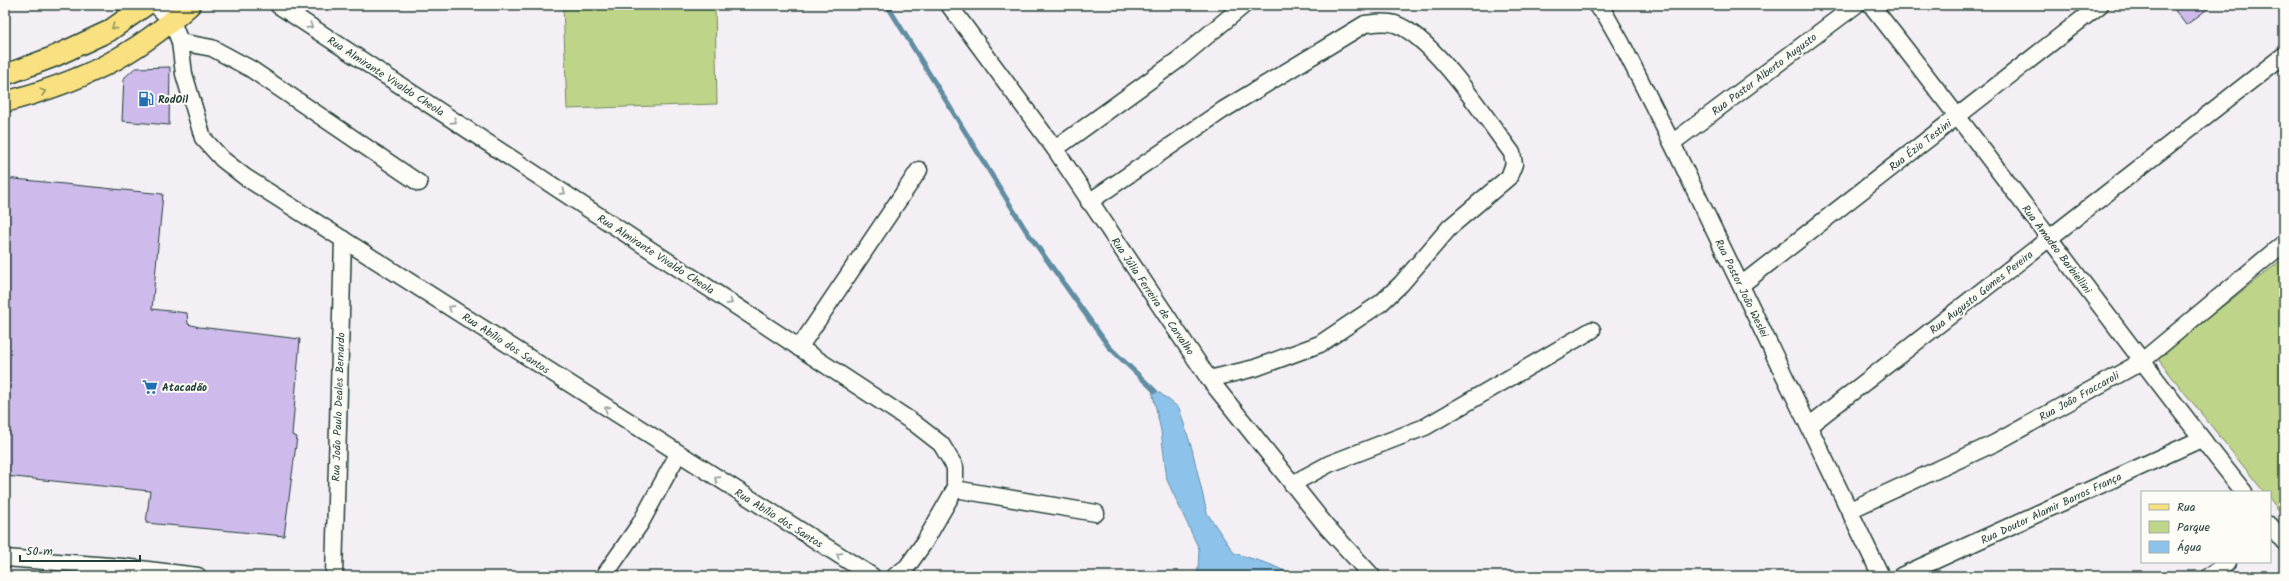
<svg xmlns="http://www.w3.org/2000/svg" width="2289" height="581" font-family="Kalam,sans-serif">
  <rect width="100%" height="100%" fill="#f4eff5"/>
  <filter id="ink" filterUnits="userSpaceOnUse"><feTurbulence type="fractalNoise" baseFrequency=".025" numOctaves="2"/><feDisplacementMap in="SourceGraphic" scale="8" xChannelSelector="R" yChannelSelector="G"/><feConvolveMatrix kernelMatrix="1 2 1 2 8 2 1 2 1" color-interpolation-filters="sRGB"/></filter>
  <g filter="url(#ink)">
    <g fill="#bed489" stroke="#6e885e">
      <path d="M563,5H715L717,104L567,109Z"/>
      <path d="M2284,258V517L2270,499V492H2264L2157,358Z"/>
    </g>
    <path fill="#8dc3eb" stroke="#618da2" d="M1151,386L1179,408L1192,449L1207,513L1234,553L1269,564L1296,576H1194L1198,570L1199,549L1167,480L1161,431Z"/>
    <g fill="none" stroke-linecap="round" stroke-linejoin="round">
      <path stroke="#618da2" stroke-width="5" d="M887,5L1025,229L1109,347L1155,391"/>
    </g>
    <g fill="#cebbec" stroke="#1f3d34">
      <path d="M2171,5H2213L2186,25Z"/>
      <path d="M170,67L169,125L122,121L124,78L135,68Z"/>
      <path d="M5,178L163,194L152,309L187,313L188,324L199,327L300,339L292,435L297,437L284,536L146,523L150,491L5,476Z"/>
    </g>
    <g fill="none" stroke-linecap="round" stroke-linejoin="round">
      <defs>
        <g id="minor">
          <path d="M156,5L172,21L180,42L184,74L203,138L222,159L245,177L872,576"/>
          <path d="M278,5L914,423L941,444L955,467V489L924,543L907,567L895,576"/>
          <path d="M949,5L1055,149L1209,379L1327,527L1372,576"/>
          <path d="M1596,5L1605,14L1622,44L1672,143L1881,576"/>
          <path d="M1871,5C1998,165 2116,332 2244,492"/>
          <path d="M180,42L212,48L251,69L419,183"/>
          <path d="M1672,143L1856,5"/>
          <path d="M1055,149L1178,60L1244,5"/>
          <path d="M1089,202L1223,110L1365,24C1375,23 1385,21 1395,24C1434,37 1487,120 1512,153L1514,164L1509,177L1450,227L1401,284L1381,303L1320,344L1255,368L1209,379"/>
          <path d="M1741,285L2100,5"/>
          <path d="M799,348L919,170"/>
          <path d="M1810,425L2284,55"/>
          <path d="M1292,484L1329,464L1425,427L1592,330"/>
          <path d="M955,489L1096,513"/>
          <path d="M1850,510L1995,443L2141,362L2284,243"/>
          <path d="M2270,525L2284,542"/>
          <path d="M5,558L123,567L198,576"/>
          <path d="M334,576L343,239"/>
          <path d="M604,576L640,524L678,454"/>
          <path d="M1901,576L2201,439"/>
          <path d="M2210,576L2227,562"/>
        </g>
        <g id="major">
          <path d="M5,75L53,57L109,31L146,5"/>
          <path d="M5,102C80,82 132,58 190,5"/>
        </g>
      </defs>
      <use href="#minor" stroke="#1f3d34" stroke-width="19"/>
      <use href="#major" stroke="#1f3d34" stroke-width="23"/>
      <use href="#minor" stroke="#fdfcf7" stroke-width="16"/>
      <use href="#major" stroke="#f9e181" stroke-width="20"/>
    </g>
    <defs><path id="oneway-chevron" d="M-2-3.5L2.5 0L-2 3.5" fill="none" stroke-width="1.6" stroke-linecap="round" stroke-linejoin="round"/></defs>
    <g stroke="#8e9c96">
      <use href="#oneway-chevron" transform="translate(310 26) rotate(33)"/>
      <use href="#oneway-chevron" transform="translate(454 121) rotate(33)"/>
      <use href="#oneway-chevron" transform="translate(563 192) rotate(33)"/>
      <use href="#oneway-chevron" transform="translate(730 302) rotate(33)"/>
      <use href="#oneway-chevron" transform="translate(451 308) rotate(-147)"/>
      <use href="#oneway-chevron" transform="translate(607 409) rotate(-147)"/>
      <use href="#oneway-chevron" transform="translate(717 479) rotate(-148)"/>
      <use href="#oneway-chevron" transform="translate(839 555) rotate(-148)"/>
    </g>
    <g stroke="#8c8f5a">
      <use href="#oneway-chevron" transform="translate(114 27) rotate(146)"/>
      <use href="#oneway-chevron" transform="translate(43 92) rotate(-15)"/>
    </g>
  </g>
  <defs>
    <symbol id="fuel-bare" viewBox="-9 -9 18 18"><path d="M-5.5-6h7V0h2V4h1.3V-2.5L3-4.5l.8-.8L6-3V5H2.5V1h-1V6h-7ZM-4.2-4.7v3.2H.2V-4.7Z" fill="#1f6fb2" stroke="#fdfcf7" stroke-width="2.5" paint-order="stroke"/></symbol>
    <symbol id="supermarket-bare" viewBox="-9 -9 18 18"><path d="M-6-5.5h2.5l.6 2H6L4.5 2H-2.5L-4.4-4H-6ZM-1.5 3.2a1.3 1.3 0 1 0 .1 0ZM3 3.2a1.3 1.3 0 1 0 .1 0Z" fill="#1f6fb2" stroke="#fdfcf7" stroke-width="2.5" paint-order="stroke"/></symbol>
  </defs>
  <g fill-rule="evenodd">
    <use href="#fuel-bare" x="135" y="88" width="22" height="22"/>
    <use href="#supermarket-bare" x="139" y="376" width="22" height="22"/>
  </g>
  <g text-anchor="middle" stroke-width="4" stroke-linejoin="round" paint-order="stroke">
    <g font-size="11" fill="#1f3d34" stroke="#fdfcf7">
      <text transform="translate(1764 74) rotate(-37)" y="4">Rua Pastor Alberto Augusto</text>
      <text transform="translate(386 76) rotate(33)" y="4">Rua Almirante Vivaldo Cheola</text>
      <text transform="translate(1920 145) rotate(-38)" y="4">Rua Ézio Testini</text>
      <text transform="translate(2057 249) rotate(53)" y="4">Rua Amadeo Barbiellini</text>
      <text transform="translate(656 254) rotate(33)" y="4">Rua Almirante Vivaldo Cheola</text>
      <text transform="translate(1742 288) rotate(64)" y="4">Rua Pastor João Weslei</text>
      <text transform="translate(1981 292) rotate(-38)" y="4">Rua Augusto Gomes Pereira</text>
      <text transform="translate(1153 296) rotate(56)" y="4">Rua Júlia Ferreira de Carvalho</text>
      <text transform="translate(506 343) rotate(33)" y="4">Rua Abílio dos Santos</text>
      <text transform="translate(2079 396) rotate(-29)" y="4">Rua João Fraccaroli</text>
      <text transform="translate(338 407) rotate(-88)" y="4">Rua João Paulo Deales Bernardo</text>
      <text transform="translate(2051 508) rotate(-25)" y="4">Rua Doutor Alamir Barros França</text>
      <text transform="translate(779 518) rotate(32)" y="4">Rua Abílio dos Santos</text>
    </g>
    <g font-size="11" font-weight="bold" fill="#1f3d34" stroke="#fdfcf7" text-anchor="start">
      <text x="158" y="103">RodOil</text>
      <text x="162" y="391">Atacadão</text>
    </g>
  </g>
  <rect width="2289" height="581" fill="none" stroke="#fdfcf7" stroke-width="20"/>
  <rect x="10" y="10" width="2269" height="561" fill="none" stroke="#1f3d34" stroke-width="1.5" filter="url(#ink)"/>
  <rect x="2141" y="491" width="130" height="72" fill="#fdfcf7" stroke="#a4b0a9"/>
  <rect x="2149" y="504" width="20" height="6" fill="#f9e181" stroke="#a4b0a9"/>
  <text x="2177" y="511" font-size="12" fill="#1f3d34">Rua</text>
  <rect x="2149" y="521" width="20" height="12" fill="#bed489" stroke="#a4b0a9"/>
  <text x="2177" y="531" font-size="12" fill="#1f3d34">Parque</text>
  <rect x="2149" y="541" width="20" height="12" fill="#8dc3eb" stroke="#a4b0a9"/>
  <text x="2177" y="551" font-size="12" fill="#1f3d34">Água</text>
  <path d="M20 555v6h120v-6" fill="none" stroke="#1f3d34" stroke-width="2"/>
  <text x="26" y="555" font-size="12" fill="#1f3d34" stroke="#fdfcf7" stroke-width="3" paint-order="stroke">50 m</text>
</svg>
